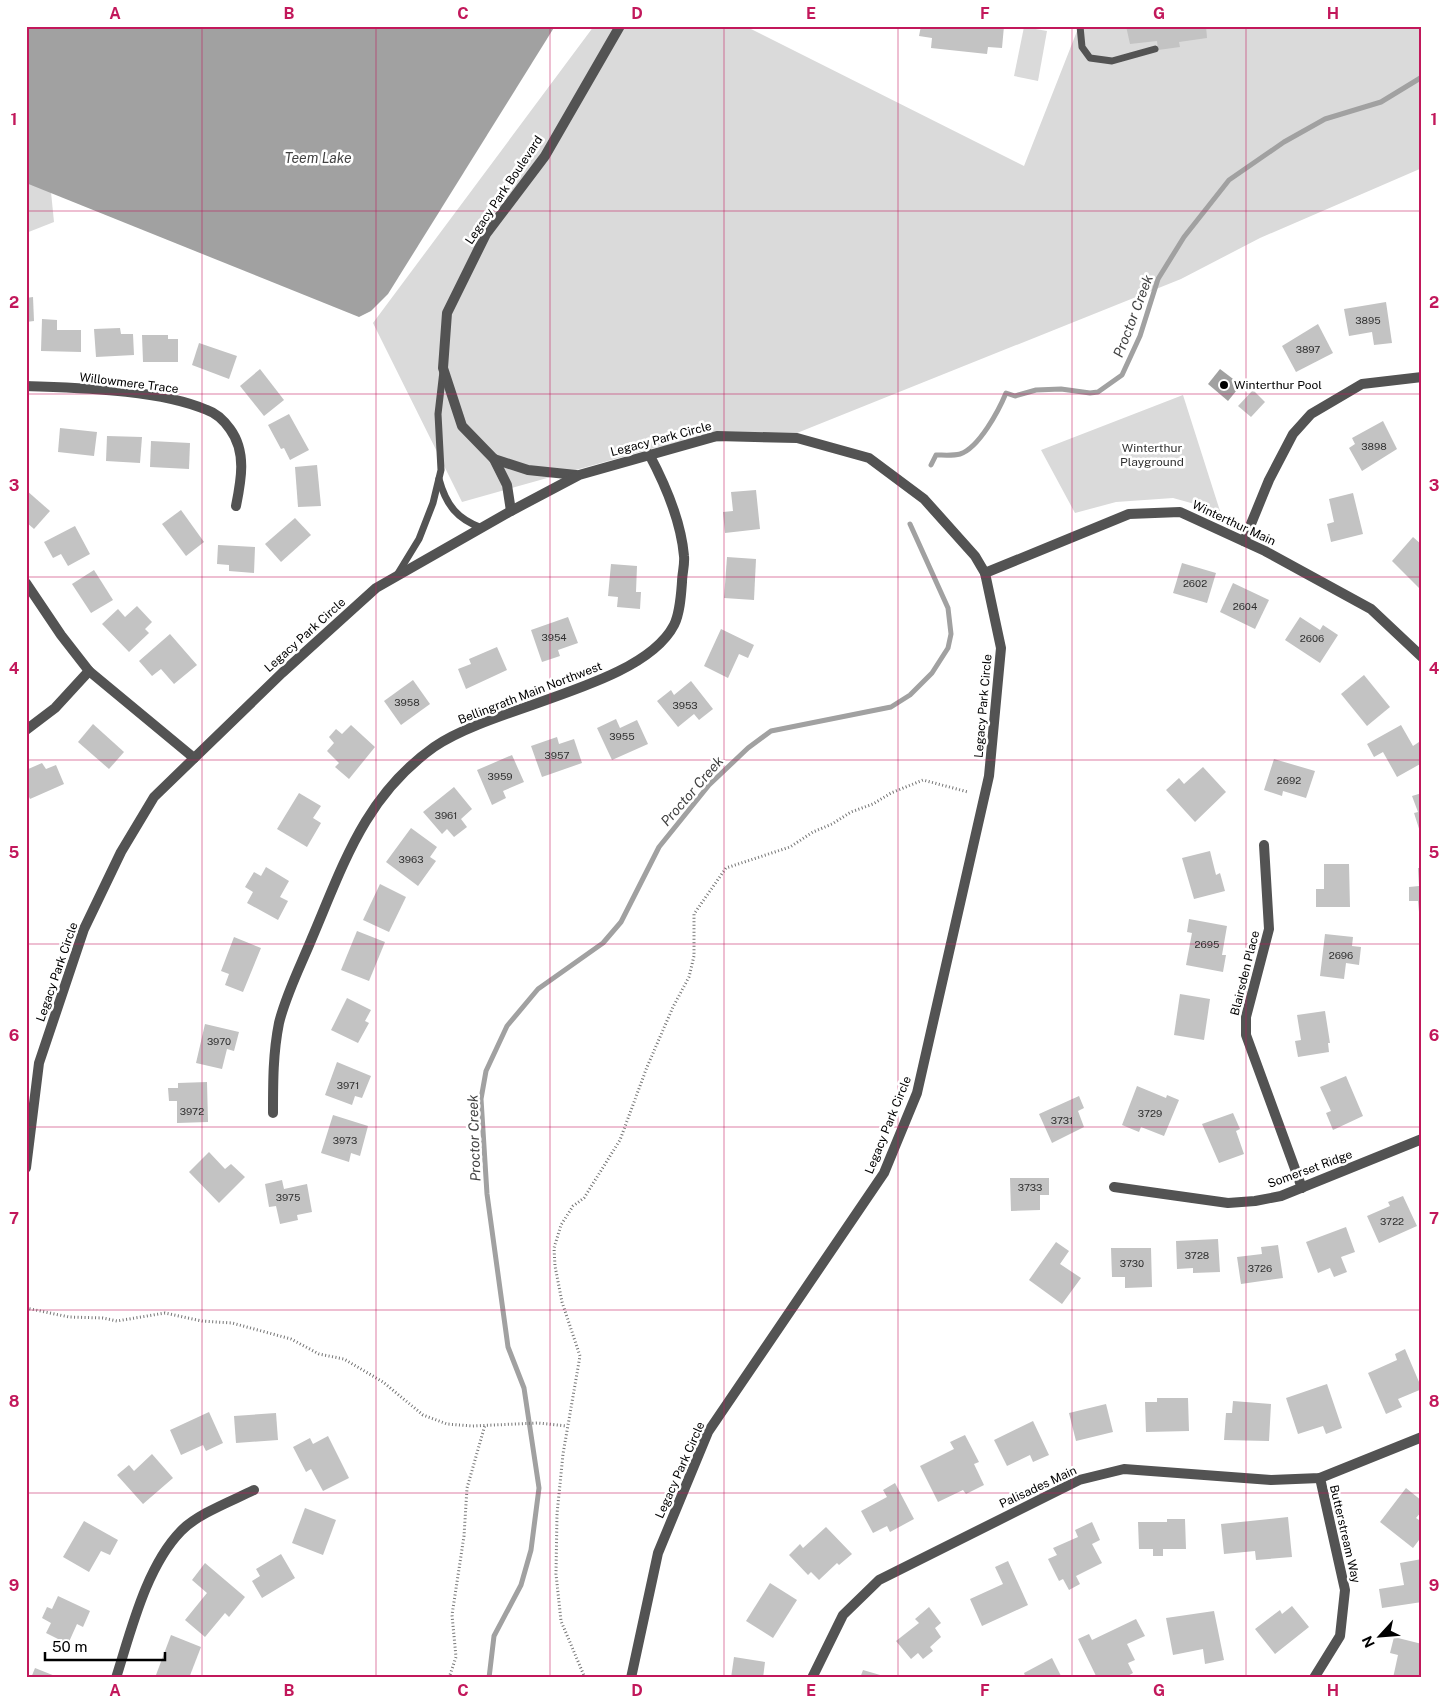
<svg xmlns="http://www.w3.org/2000/svg" width="1448" height="1704" font-family="'Public Sans',sans-serif">
  <rect width="100%" height="100%" fill="#fff"/>
  <g fill="#dadada">
    <path d="M594,26H745L1024,166L1079,26H1422V168L1260,238L1181,279L792,435L658,447L462,502L373,323Z"/>
    <path d="M1024,27L1047,31L1038,81L1014,76Z"/>
    <path d="M26,121L45,132L54,222L26,233Z"/>
    <path d="M1183,395L1220,511L1173,498L1116,502L1075,513L1041,450Z"/>
  </g>
  <g fill="#a1a1a1">
    <path d="M26,26H555L388,294L371,311L359,317L26,183Z"/>
    <path d="M1220,369L1241,385L1228,401L1208,384Z"/>
  </g>
  <g fill="none" stroke-linecap="round" stroke-linejoin="round">
    <g stroke="#a1a1a1" stroke-width="5">
      <path d="M931,465L936,455C943,455 953,456 960,454C979,448 999,410 1006,393L1015,396L1036,390L1061,389L1090,393L1098,392L1122,375L1140,336L1158,279L1184,237L1229,180L1284,142L1325,119L1381,102L1422,77"/>
      <path d="M489,1678L494,1636L521,1585L531,1550L539,1488L524,1388L508,1347L487,1194L481,1099L486,1071L507,1026L538,989L603,943L621,922L659,847L709,785L748,748L771,731L891,707L910,695L932,673L948,648L951,634L948,608L910,524"/>
    </g>
  </g>
  <g fill="#c3c3c3">
    <path d="M921,26H1004L1002,48L988,47L987,54L931,48L932,38L919,36Z"/>
    <path d="M1126,26H1206L1207,38L1179,42L1180,47L1158,50L1157,41L1130,44Z"/>
    <path d="M33,297L34,321L26,322V298Z"/>
    <path d="M1386,302L1392,343L1374,345L1372,332L1349,336L1344,309Z"/>
    <path d="M42,319L57,320V330H81V352L41,351Z"/>
    <path d="M1318,324L1333,353L1296,372L1282,346Z"/>
    <path d="M120,328L121,334H133L134,355L96,357L94,329Z"/>
    <path d="M142,335H168V339H178V362H143Z"/>
    <path d="M199,343L237,356L229,379L192,365Z"/>
    <path d="M260,369L284,400L264,416L240,386Z"/>
    <path d="M1253,390L1265,402L1251,417L1238,406Z"/>
    <path d="M289,414L309,450L290,460L284,448L281,449L268,425Z"/>
    <path d="M1383,421L1397,449L1362,471L1349,448L1355,444L1352,438Z"/>
    <path d="M60,428L97,432L94,456L58,452Z"/>
    <path d="M107,436L142,437L140,463L106,461Z"/>
    <path d="M151,441L190,443L189,469L150,467Z"/>
    <path d="M317,465L321,506L298,507L295,467Z"/>
    <path d="M26,490L50,511L34,529L26,522Z"/>
    <path d="M756,490L760,529L725,533L723,512L733,511L731,492Z"/>
    <path d="M1353,493L1363,534L1331,542L1327,524L1334,522L1329,499Z"/>
    <path d="M181,510L204,542L186,556L162,524Z"/>
    <path d="M295,518L311,535L281,562L265,544Z"/>
    <path d="M75,526L90,554L68,566L61,554L53,558L44,542Z"/>
    <path d="M1413,537L1422,545V591L1392,561Z"/>
    <path d="M218,545L255,547L254,573L229,571V565L217,564Z"/>
    <path d="M727,557L756,559L754,600L724,598Z"/>
    <path d="M1182,563L1216,573L1207,603L1173,593Z"/>
    <path d="M611,564L637,566L636,592H641L640,609L617,607L618,597L608,596Z"/>
    <path d="M94,570L113,600L91,613L72,584Z"/>
    <path d="M1233,583L1269,600L1255,629L1220,612Z"/>
    <path d="M137,606L152,622L145,629L149,633L129,652L102,624L118,609L125,617Z"/>
    <path d="M568,617L578,643L558,650L560,656L542,662L531,630Z"/>
    <path d="M1300,617L1320,630L1323,625L1338,635L1320,663L1285,640Z"/>
    <path d="M721,629L754,645L748,658L739,654L728,678L704,666Z"/>
    <path d="M170,634L197,665L174,684L161,669L152,676L139,661Z"/>
    <path d="M497,647L507,670L466,689L458,669L471,664L469,659Z"/>
    <path d="M1364,675L1390,707L1367,726L1341,694Z"/>
    <path d="M413,680L430,704L401,725L384,701Z"/>
    <path d="M691,681L713,709L699,720L694,714L678,727L657,701L671,690L674,695Z"/>
    <path d="M616,719L620,728L637,720L648,744L612,760L597,728Z"/>
    <path d="M93,724L124,752L109,769L78,742Z"/>
    <path d="M351,725L375,747L349,779L335,767L339,763L327,751L334,743L329,737L336,729L342,734Z"/>
    <path d="M1401,725L1413,746L1419,742L1422,747V763L1397,777L1383,752L1374,757L1367,744Z"/>
    <path d="M557,737L559,744L574,739L582,763L542,777L531,746Z"/>
    <path d="M512,755L524,782L503,791L506,798L492,805L477,770Z"/>
    <path d="M1274,759L1315,771L1306,798L1283,791L1282,796L1264,790Z"/>
    <path d="M42,763L46,769L56,765L64,784L30,799L26,791V770Z"/>
    <path d="M1203,767L1226,792L1195,822L1166,790L1179,778L1184,784Z"/>
    <path d="M454,787L472,809L461,819L467,827L454,837L447,829L442,834L423,812Z"/>
    <path d="M299,793L321,806L313,818L321,823L307,847L277,829Z"/>
    <path d="M1422,793V835H1421L1414,813L1418,812L1412,796Z"/>
    <path d="M411,828L437,847L430,857L436,861L418,886L386,862Z"/>
    <path d="M1210,851L1216,875L1220,873L1225,891L1194,899L1182,858Z"/>
    <path d="M1324,864H1349L1350,907H1316V889H1324Z"/>
    <path d="M266,867L289,881L280,897L288,901L278,920L247,903L253,892L245,887L254,872L261,876Z"/>
    <path d="M1418,868H1422V912H1419L1418,901H1409V887L1419,886Z"/>
    <path d="M380,884L406,897L389,932L363,920Z"/>
    <path d="M1189,919L1227,926L1222,955H1226L1223,972L1186,965L1192,933L1187,932Z"/>
    <path d="M357,931L385,942L369,981L341,970Z"/>
    <path d="M1325,934L1353,937L1352,946L1361,947L1359,965L1346,963L1344,979L1320,976Z"/>
    <path d="M234,937L261,948L243,992L225,985L229,974L221,971Z"/>
    <path d="M1180,994L1210,999L1204,1040L1174,1035Z"/>
    <path d="M347,998L371,1010L365,1021L369,1023L358,1043L331,1030Z"/>
    <path d="M1325,1011L1330,1043H1328L1329,1052L1298,1057L1295,1041L1301,1040L1297,1015Z"/>
    <path d="M205,1024L239,1032L234,1051L227,1049L222,1069L196,1063Z"/>
    <path d="M337,1062L371,1076L362,1098L355,1096L352,1105L325,1095Z"/>
    <path d="M1346,1076L1363,1116L1333,1130L1326,1113L1331,1111L1320,1087Z"/>
    <path d="M207,1082L208,1122L177,1123V1101H169L168,1088H178V1083Z"/>
    <path d="M1137,1086L1166,1098L1167,1095L1179,1100L1164,1136L1141,1127L1139,1132L1122,1125Z"/>
    <path d="M1079,1096L1084,1108L1078,1111L1084,1127L1052,1143L1039,1114Z"/>
    <path d="M1233,1113L1240,1129L1236,1131L1244,1154L1219,1163L1202,1124Z"/>
    <path d="M333,1115L368,1126L360,1156L351,1153L349,1162L321,1153Z"/>
    <path d="M209,1152L225,1169L231,1164L245,1177L219,1203L189,1172Z"/>
    <path d="M1010,1178H1049V1195H1040V1210L1011,1211Z"/>
    <path d="M282,1180L284,1189L307,1184L312,1212L297,1215L298,1220L280,1224L276,1206L269,1207L265,1184Z"/>
    <path d="M1403,1196L1417,1226L1379,1243L1367,1216L1390,1206L1388,1202Z"/>
    <path d="M1346,1227L1355,1252L1341,1257L1347,1272L1334,1277L1330,1268L1318,1273L1306,1242Z"/>
    <path d="M1218,1239L1220,1272L1193,1273V1268L1177,1269L1176,1241Z"/>
    <path d="M1056,1242L1069,1251L1060,1264L1081,1278L1062,1304L1029,1280Z"/>
    <path d="M1278,1245L1283,1278L1241,1284L1237,1257L1262,1254L1261,1247Z"/>
    <path d="M1111,1248H1151L1152,1287L1125,1288V1277H1112Z"/>
    <path d="M1405,1349L1422,1389L1398,1399L1402,1407L1386,1414L1368,1373L1397,1360L1395,1354Z"/>
    <path d="M1327,1384L1342,1428L1326,1434L1323,1426L1298,1434L1286,1398Z"/>
    <path d="M1157,1398H1188L1189,1431L1146,1432L1145,1402H1157Z"/>
    <path d="M1233,1401L1271,1404L1269,1441L1224,1440L1226,1413H1232Z"/>
    <path d="M1106,1404L1113,1432L1076,1441L1069,1413Z"/>
    <path d="M209,1412L223,1443L206,1451L203,1445L181,1455L170,1430Z"/>
    <path d="M276,1413L278,1440L236,1443L234,1416Z"/>
    <path d="M1033,1421L1049,1455L1033,1462L1030,1455L1007,1466L994,1440Z"/>
    <path d="M965,1435L979,1462L974,1464L984,1485L966,1494L963,1490L938,1502L920,1466L954,1449L950,1442Z"/>
    <path d="M328,1436L349,1478L323,1491L311,1469L306,1472L293,1447L310,1438L313,1444Z"/>
    <path d="M152,1454L173,1478L143,1504L117,1475L129,1465L134,1471Z"/>
    <path d="M895,1483L914,1519L890,1532L887,1526L873,1533L861,1511L887,1497L883,1490Z"/>
    <path d="M1406,1488L1422,1501V1511L1416,1518L1422,1522V1536L1413,1548L1380,1522Z"/>
    <path d="M305,1508L336,1520L323,1555L292,1543Z"/>
    <path d="M1288,1517L1292,1557L1256,1560L1255,1551L1224,1554L1221,1524Z"/>
    <path d="M1167,1519H1185L1186,1549H1163V1556H1153V1549H1139L1138,1522H1167Z"/>
    <path d="M84,1521L118,1540L110,1555L101,1551L89,1572L63,1557Z"/>
    <path d="M1092,1522L1100,1540L1092,1544L1102,1563L1076,1576L1080,1584L1069,1590L1063,1579L1059,1581L1048,1559L1057,1555L1053,1548L1078,1537L1075,1530Z"/>
    <path d="M826,1527L852,1554L839,1565L837,1563L819,1580L811,1572L808,1575L789,1555L800,1544L803,1548Z"/>
    <path d="M281,1554L295,1578L262,1598L252,1581L260,1576L256,1569Z"/>
    <path d="M1422,1559V1602L1382,1608L1379,1589L1404,1585L1400,1563Z"/>
    <path d="M1008,1561L1028,1605L982,1626L970,1599L1003,1584L995,1567Z"/>
    <path d="M205,1563L245,1597L229,1617L225,1613L205,1637L185,1620L207,1593L192,1580Z"/>
    <path d="M770,1583L797,1600L773,1638L746,1621Z"/>
    <path d="M58,1596L90,1611L83,1627L77,1624L68,1644L46,1633L51,1623L42,1618L47,1607L52,1609Z"/>
    <path d="M1292,1606L1309,1627L1275,1654L1255,1629L1280,1610L1282,1614Z"/>
    <path d="M929,1607L941,1623L935,1628L941,1637L930,1647L933,1651L923,1659L918,1653L911,1659L896,1641L919,1623L915,1619Z"/>
    <path d="M1214,1611L1224,1660L1205,1664L1203,1649L1173,1655L1166,1618Z"/>
    <path d="M1136,1619L1145,1636L1127,1644L1135,1660L1128,1663L1133,1673L1124,1678H1106L1105,1675L1097,1678L1078,1639L1089,1634L1092,1640Z"/>
    <path d="M171,1635L201,1647L189,1678H164L156,1675Z"/>
    <path d="M1394,1637L1422,1644V1678H1393L1398,1655L1390,1653Z"/>
    <path d="M734,1657L765,1662L763,1678H731Z"/>
    <path d="M1052,1658L1062,1678H1026L1024,1673Z"/>
    <path d="M35,1668L60,1678H31Z"/>
    <path d="M863,1670L887,1677V1678H860Z"/>
  </g>
  <g fill="none" stroke-linecap="round" stroke-linejoin="round">
    <g stroke="#757575" stroke-width="3" stroke-dasharray="1 2.5" stroke-linecap="butt">
      <path d="M26,1308L69,1317L103,1318L117,1321L165,1313L202,1321L232,1323L291,1339L319,1354L344,1359L383,1382L423,1415L447,1424L472,1426L538,1423L567,1426"/>
      <path d="M449,1678L456,1657L452,1615L464,1536L467,1488L485,1425"/>
      <path d="M585,1678L561,1621L556,1574L557,1514L563,1454L580,1356L562,1302L555,1266L554,1248L561,1225L573,1206L584,1198L620,1140L647,1067L673,1007L689,977L694,956V914L726,868L790,847L813,832L832,824L851,812L873,804L891,793L923,780L968,792"/>
    </g>
    <g stroke="#535353" stroke-width="7">
      <path d="M1080,26L1082,47L1090,58L1112,61L1155,49"/>
      <path d="M439,479C446,505 457,519 482,528"/>
      <path d="M397,575L419,539L433,503L441,470L438,414L443,371"/>
    </g>
    <g stroke="#535353" stroke-width="10">
      <path d="M26,386C79,388 158,389 207,410C216,413 225,422 230,429C247,452 241,481 236,506"/>
      <path d="M494,459L528,470L576,475"/>
      <path d="M511,511L507,485L494,459L462,426L443,368L447,313L486,234L545,156L620,26"/>
      <path d="M1244,541L1269,480L1293,434L1311,414L1362,384L1422,377"/>
      <path d="M985,573L1129,514L1180,512L1265,551L1371,609L1422,657"/>
      <path d="M26,583L61,635L89,671L194,758"/>
      <path d="M26,730L55,708L89,671"/>
      <path d="M1264,845L1269,929L1246,1017V1035L1302,1188"/>
      <path d="M273,1113C273,1082 273,1053 279,1023C286,994 301,965 312,938C344,863 365,796 434,747C495,705 642,687 674,625C680,613 681,595 682,582C682,574 685,564 684,556C681,521 665,484 649,454"/>
      <path d="M26,1168L39,1063L84,929L121,852L154,797L282,673L376,588L511,511L579,475L717,436L797,438L869,458L924,499L975,556L985,573L1001,648L989,776L917,1093L884,1173L708,1432L658,1553L631,1678"/>
      <path d="M1114,1187L1228,1203L1255,1201L1281,1196L1422,1139"/>
      <path d="M116,1678C131,1631 146,1567 181,1531C197,1514 232,1501 254,1490"/>
      <path d="M812,1678L843,1615L879,1580L1079,1480L1124,1469L1271,1480L1320,1478L1422,1437"/>
      <path d="M1314,1678L1340,1636L1345,1590L1320,1478"/>
    </g>
  </g>
  <path fill="none" stroke="#c2185b" stroke-width="1" stroke-opacity="0.55" d="M202,26V1678M376,26V1678M550,26V1678M724,26V1678M898,26V1678M1072,26V1678M1246,26V1678M26,211H1422M26,394H1422M26,577H1422M26,760H1422M26,944H1422M26,1127H1422M26,1310H1422M26,1493H1422"/>
  <circle fill="#000" stroke="#fff" stroke-width="2" cx="1224" cy="385" r="5"/>
  <g text-anchor="middle" stroke-width="5" stroke-linejoin="round" paint-order="stroke">
    <g font-size="10" fill="#313131">
      <text x="1368" y="324">3895</text>
      <text x="1308" y="353">3897</text>
      <text x="1374" y="450">3898</text>
      <text x="1195" y="587">2602</text>
      <text x="1245" y="610">2604</text>
      <text x="554" y="641">3954</text>
      <text x="1312" y="642">2606</text>
      <text x="407" y="706">3958</text>
      <text x="685" y="709">3953</text>
      <text x="622" y="740">3955</text>
      <text x="557" y="759">3957</text>
      <text x="500" y="780">3959</text>
      <text x="1289" y="784">2692</text>
      <text x="446" y="819">3961</text>
      <text x="411" y="863">3963</text>
      <text x="1207" y="948">2695</text>
      <text x="1341" y="959">2696</text>
      <text x="219" y="1045">3970</text>
      <text x="348" y="1089">3971</text>
      <text x="192" y="1115">3972</text>
      <text x="1150" y="1117">3729</text>
      <text x="1062" y="1124">3731</text>
      <text x="345" y="1144">3973</text>
      <text x="1030" y="1191">3733</text>
      <text x="288" y="1201">3975</text>
      <text x="1392" y="1225">3722</text>
      <text x="1197" y="1259">3728</text>
      <text x="1132" y="1267">3730</text>
      <text x="1260" y="1272">3726</text>
    </g>
    <g font-size="12" fill="#000" stroke="#fff">
      <text transform="translate(504 190) rotate(-56)" y="4">Legacy Park Boulevard</text>
      <text transform="translate(129 383) rotate(7)" y="4">Willowmere Trace</text>
      <text transform="translate(661 439) rotate(-15)" y="4">Legacy Park Circle</text>
      <text transform="translate(1234 523) rotate(25)" y="4">Winterthur Main</text>
      <text transform="translate(305 635) rotate(-42)" y="4">Legacy Park Circle</text>
      <text transform="translate(530 693) rotate(-21)" y="4">Bellingrath Main Northwest</text>
      <text transform="translate(983 706) rotate(-85)" y="4">Legacy Park Circle</text>
      <text transform="translate(57 972) rotate(-71)" y="4">Legacy Park Circle</text>
      <text transform="translate(1245 973) rotate(-76)" y="4">Blairsden Place</text>
      <text transform="translate(888 1125) rotate(-68)" y="4">Legacy Park Circle</text>
      <text transform="translate(1310 1169) rotate(-20)" y="4">Somerset Ridge</text>
      <text transform="translate(680 1470) rotate(-66)" y="4">Legacy Park Circle</text>
      <text transform="translate(1038 1487) rotate(-25)" y="4">Palisades Main</text>
      <text transform="translate(1345 1534) rotate(77)" y="4">Butterstream Way</text>
    </g>
    <g font-size="12" fill="#000" stroke="#fff" text-anchor="start">
      <text x="1234" y="389">Winterthur Pool</text>
    </g>
    <g font-size="12" fill="#313131" stroke="#fff">
      <text x="1152" y="452">Winterthur<tspan x="1152" dy="14">Playground</tspan></text>
    </g>
    <g font-size="14" font-style="italic" fill="#424242" stroke="#fff">
      <text x="318" y="163">Teem Lake</text>
      <text transform="translate(1133 316) rotate(-69)" y="5">Proctor Creek</text>
      <text transform="translate(692 791) rotate(-49)" y="5">Proctor Creek</text>
      <text transform="translate(474 1138) rotate(-92)" y="5">Proctor Creek</text>
    </g>
  </g>
  <rect width="1448" height="1704" fill="none" stroke="#ffffff" stroke-width="55"/>
  <g transform="translate(1380 1636) rotate(244)" stroke="#ffffff" stroke-width="4" paint-order="stroke">
  <path d="M0-4L9 19L0 12L-9 19Z" fill="#000000"/>
  <text y="-8" font-size="14" font-weight="bold" text-anchor="middle" fill="#000000">N</text>
  </g>
  <path d="M45 1652v8h120v-8" fill="none" stroke="#000000" stroke-width="2.5"/>
  <text x="52" y="1652" font-size="15" fill="#000000" stroke="#ffffff" stroke-width="4" paint-order="stroke">50 m</text>
  <rect x="28" y="28" width="1392" height="1648" fill="none" stroke="#c2185b" stroke-width="2"/>
  <g font-size="16" text-anchor="middle" font-weight="bold" fill="#c2185b">
    <text x="115" y="19">A</text>
    <text x="289" y="19">B</text>
    <text x="463" y="19">C</text>
    <text x="637" y="19">D</text>
    <text x="811" y="19">E</text>
    <text x="985" y="19">F</text>
    <text x="1159" y="19">G</text>
    <text x="1333" y="19">H</text>
    <text x="14" y="125">1</text>
    <text x="1434" y="125">1</text>
    <text x="14" y="308">2</text>
    <text x="1434" y="308">2</text>
    <text x="14" y="491">3</text>
    <text x="1434" y="491">3</text>
    <text x="14" y="674">4</text>
    <text x="1434" y="674">4</text>
    <text x="14" y="858">5</text>
    <text x="1434" y="858">5</text>
    <text x="14" y="1041">6</text>
    <text x="1434" y="1041">6</text>
    <text x="14" y="1224">7</text>
    <text x="1434" y="1224">7</text>
    <text x="14" y="1407">8</text>
    <text x="1434" y="1407">8</text>
    <text x="14" y="1591">9</text>
    <text x="1434" y="1591">9</text>
    <text x="115" y="1696">A</text>
    <text x="289" y="1696">B</text>
    <text x="463" y="1696">C</text>
    <text x="637" y="1696">D</text>
    <text x="811" y="1696">E</text>
    <text x="985" y="1696">F</text>
    <text x="1159" y="1696">G</text>
    <text x="1333" y="1696">H</text>
  </g>
</svg>
